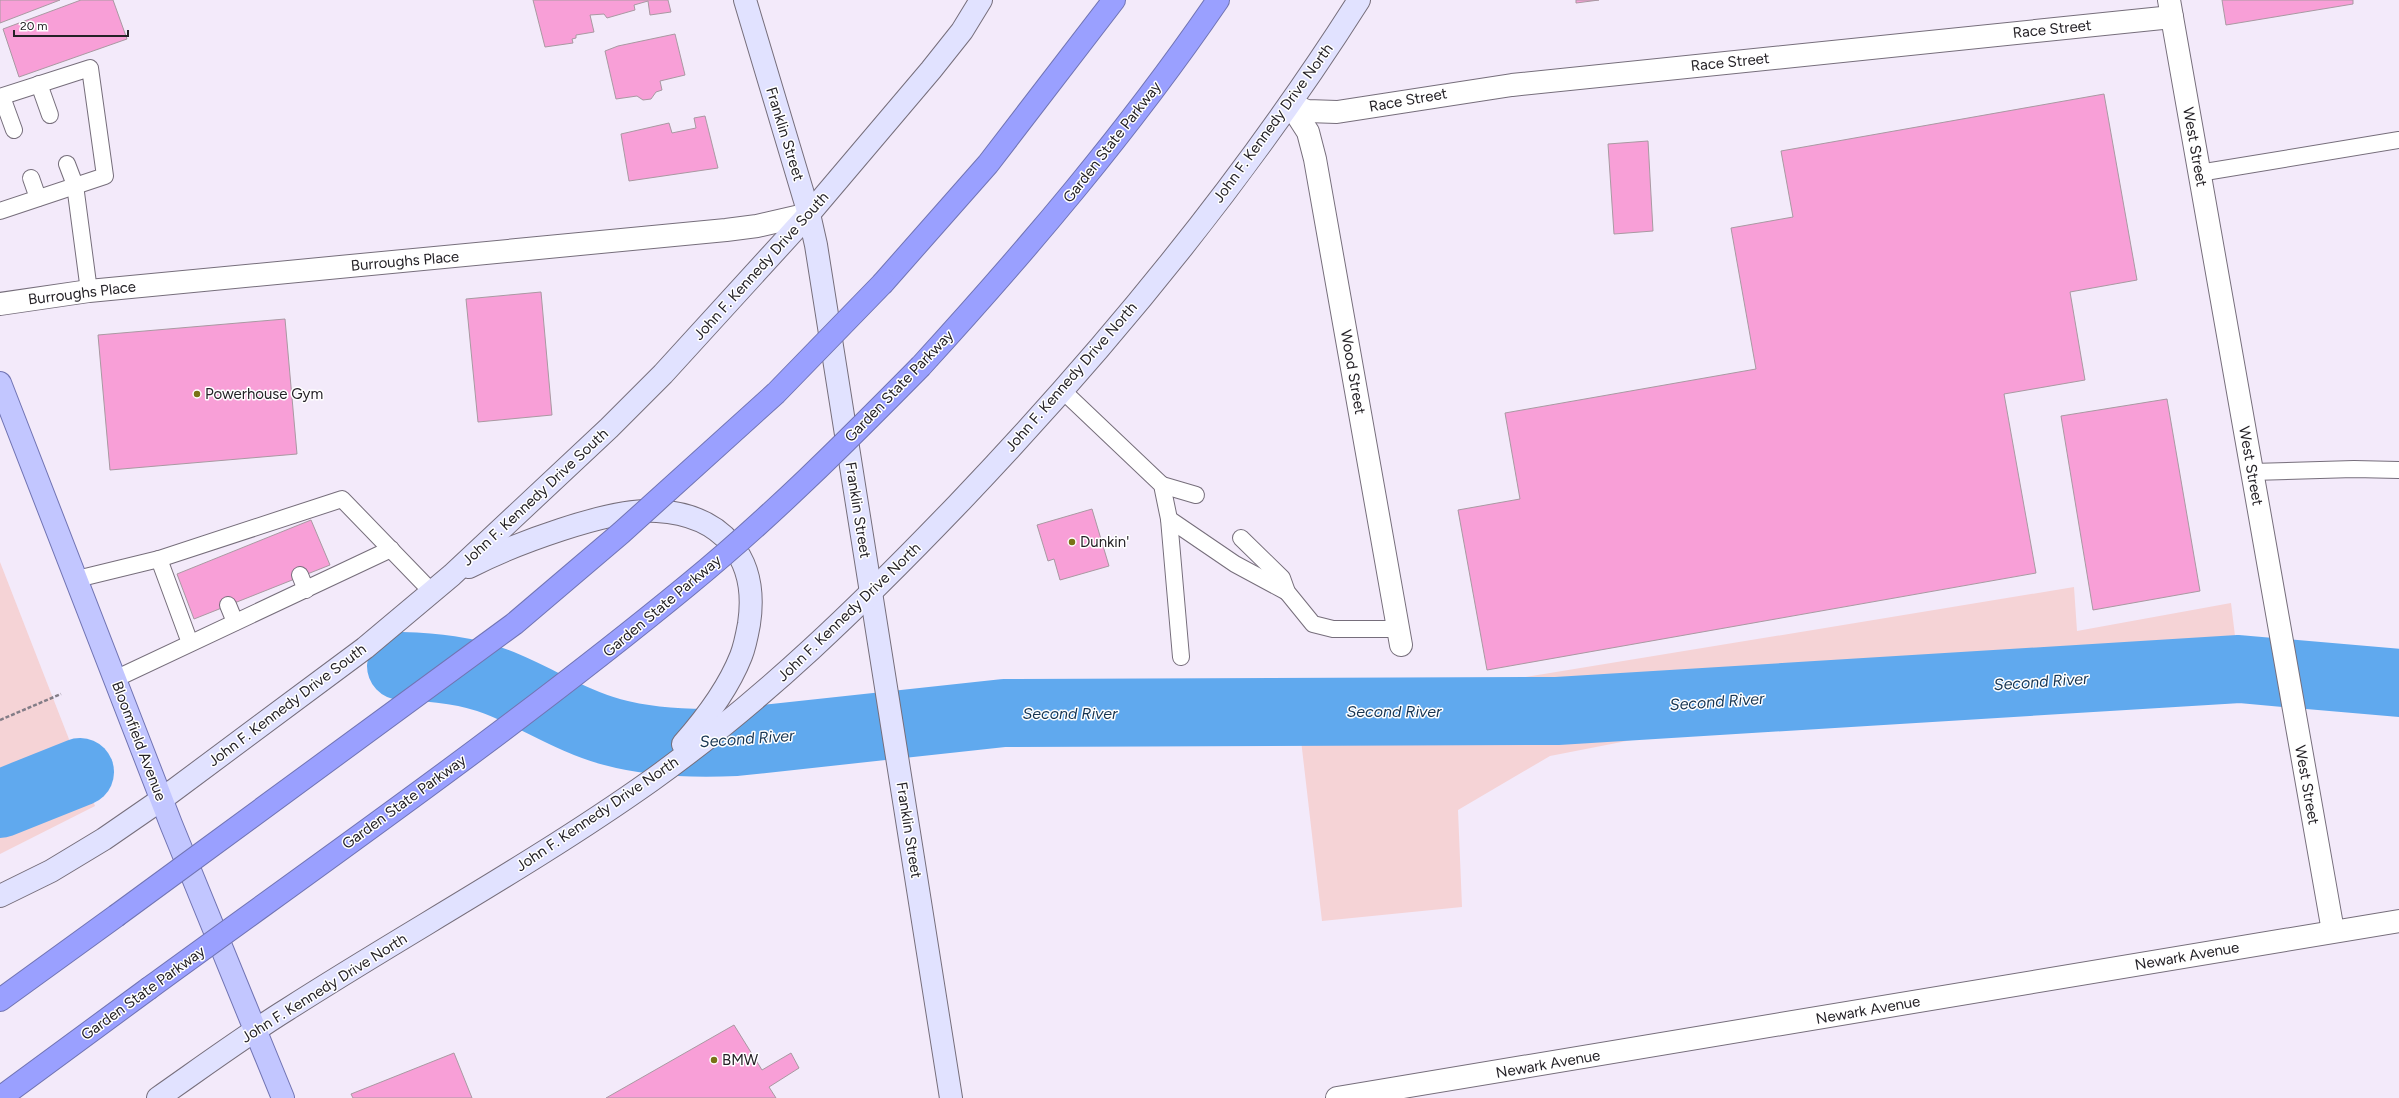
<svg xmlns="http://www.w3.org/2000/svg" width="2399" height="1098" font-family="Figtree,sans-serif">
  <rect width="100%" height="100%" fill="#f3eafa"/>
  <g fill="#f5d3d6">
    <path d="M0,562L95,806L0,854Z"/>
    <path d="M2074,587L2077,631L2231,603L2239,669L1893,689L1550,756L1458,810L1462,907L1322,921L1301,740L1508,680Z"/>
  </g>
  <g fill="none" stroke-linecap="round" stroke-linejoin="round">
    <g stroke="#60a9ee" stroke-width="68">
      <path d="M401,666C434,667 466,670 497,682C536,697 571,721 612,732C652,743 694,744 736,742L1004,713L1557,711L2239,669L2399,683"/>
      <path d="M0,804L80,772"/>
    </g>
  </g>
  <g fill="#f89fd7" stroke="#a999a2">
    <path d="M0,0H60L0,23Z"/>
    <path d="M81,0H113L127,39L19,77L3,29Z"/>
    <path d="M533,0H668L671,12L650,15L648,1L634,5L635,10L607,18L604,14L590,15L594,32L576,35V38L572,39L573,43L545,47Z"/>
    <path d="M1576,0H1599L1576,3Z"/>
    <path d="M2222,0H2353V4L2226,25Z"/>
    <path d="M675,34L685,75L660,81L662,90L656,92L651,99L643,100L637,96L616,99L605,51L618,46Z"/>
    <path d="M2104,94L2137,280L2070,292L2085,380L2004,394L2036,573L1487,670L1458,510L1520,499L1505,413L1756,369L1731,228L1793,217L1781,151Z"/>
    <path d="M705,116L718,168L629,181L621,134L669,123L672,133L696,128L694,118Z"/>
    <path d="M1648,141L1653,231L1614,234L1608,144Z"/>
    <path d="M541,292L552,415L478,422L466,299Z"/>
    <path d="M285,319L297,454L110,470L98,335Z"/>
    <path d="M2167,399L2200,591L2093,610L2061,416Z"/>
    <path d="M1092,509L1109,566L1060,580L1054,559L1048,561L1037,525Z"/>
    <path d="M311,520L330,565L194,619L177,574Z"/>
    <path d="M734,1025L762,1070L791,1053L799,1068L769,1087L776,1098H606Z"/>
    <path d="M454,1053L472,1098H353L351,1094Z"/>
  </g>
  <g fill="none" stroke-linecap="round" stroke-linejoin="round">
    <defs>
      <g id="service">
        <path d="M39,84L50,115"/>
        <path d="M0,97L90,68L105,176L0,211"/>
        <path d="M2,97L14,130"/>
        <path d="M67,164L75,185L89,291"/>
        <path d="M2199,173L2399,140"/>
        <path d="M31,178L38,198"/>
        <path d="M1062,390L1162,485L1169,519L1181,657"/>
        <path d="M2252,472L2354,469L2399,470"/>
        <path d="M1162,485L1196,495"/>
        <path d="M1169,519L1235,564L1287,592"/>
        <path d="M1241,538L1282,578L1287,592L1313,624L1333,629H1398"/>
        <path d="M159,559L190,643"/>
        <path d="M300,575L306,590"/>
        <path d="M77,579L159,559L342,499L432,592"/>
        <path d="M228,605L235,622"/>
        <path d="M115,679L391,549"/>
      </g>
      <g id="minor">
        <path d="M2169,0L2333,931"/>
        <path d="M1290,104L1307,111L1337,112L1512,85L2172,17"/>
        <path d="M1290,104L1308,132L1315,159L1401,645"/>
        <path d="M0,304L89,291L726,230L757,226L809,214"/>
        <path d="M1337,1098L2399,921"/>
      </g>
      <g id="secondary">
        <path d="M745,0L809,214L816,245L951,1098"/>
        <path d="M469,567C512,545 609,508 657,511C723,515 759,558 749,624C747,635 745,646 741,656C728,689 706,718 683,744"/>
        <path d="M0,896L51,871L104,839L162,799L365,648L452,575L609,428L663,374L809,214L931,70L962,31L981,0"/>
        <path d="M158,1098C201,1068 243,1037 288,1009C408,932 535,863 652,780C765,699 862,604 958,504C1106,349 1244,181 1359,0"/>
      </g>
      <path id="primary" d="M0,383L171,824L283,1098"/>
      <g id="motorway">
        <path d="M883,283L988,164L1114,0"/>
        <path d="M921,366C1027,250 1129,130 1218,0"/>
        <path d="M0,1000L116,916"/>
        <path d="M0,1098L148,989"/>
      </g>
    </defs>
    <use href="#service" stroke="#766e7b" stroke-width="18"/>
    <use href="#minor" stroke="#766e7b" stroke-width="24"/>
    <use href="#secondary" stroke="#766e7b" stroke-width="24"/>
    <use href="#primary" stroke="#7174b3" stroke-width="24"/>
    <use href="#motorway" stroke="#7174b3" stroke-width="24"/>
    <path stroke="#837d87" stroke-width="2.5" stroke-dasharray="4 2" stroke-linecap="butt" d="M0,720L61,694"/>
    <use href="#service" stroke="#fff" stroke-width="16"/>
    <use href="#minor" stroke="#fff" stroke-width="22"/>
    <use href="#secondary" stroke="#e1e2ff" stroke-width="22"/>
    <use href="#primary" stroke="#c2c6ff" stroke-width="22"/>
    <use href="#motorway" stroke="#9aa0ff" stroke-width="22"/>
    <defs>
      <g id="motorway-bridge">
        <path d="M116,916L514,624L621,533L776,393L883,283"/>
        <path d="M148,989C329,857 514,728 688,585C770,518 846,442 921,366"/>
      </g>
    </defs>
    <use href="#motorway-bridge" stroke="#7174b3" stroke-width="24" stroke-linecap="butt"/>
    <use href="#motorway-bridge" stroke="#9aa0ff" stroke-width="22"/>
  </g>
  <g fill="#797316" stroke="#fff" stroke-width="1.5">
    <circle cx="197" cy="394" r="4"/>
    <circle cx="1072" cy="542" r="4"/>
    <circle cx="714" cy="1060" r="4"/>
  </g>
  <g text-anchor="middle" stroke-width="3" stroke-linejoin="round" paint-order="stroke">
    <g font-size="15" fill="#252227" stroke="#fff">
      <text transform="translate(2052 29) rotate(-6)" y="5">Race Street</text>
      <text transform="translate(1730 62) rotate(-6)" y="5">Race Street</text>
      <text transform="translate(1408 100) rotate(-10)" y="5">Race Street</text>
      <text transform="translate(1273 123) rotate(-54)" y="5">John F. Kennedy Drive North</text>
      <text transform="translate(785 134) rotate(73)" y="5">Franklin Street</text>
      <text transform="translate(1112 142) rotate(-52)" y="5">Garden State Parkway</text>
      <text transform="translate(2195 147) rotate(80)" y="5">West Street</text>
      <text transform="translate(405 261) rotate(-5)" y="5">Burroughs Place</text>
      <text transform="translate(761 266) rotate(-48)" y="5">John F. Kennedy Drive South</text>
      <text transform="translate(82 293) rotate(-7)" y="5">Burroughs Place</text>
      <text transform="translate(1353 372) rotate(80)" y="5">Wood Street</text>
      <text transform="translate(1071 377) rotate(-49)" y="5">John F. Kennedy Drive North</text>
      <text transform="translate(899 386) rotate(-46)" y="5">Garden State Parkway</text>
      <text transform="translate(2251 466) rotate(80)" y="5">West Street</text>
      <text transform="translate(535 497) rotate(-43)" y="5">John F. Kennedy Drive South</text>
      <text transform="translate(858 510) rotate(81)" y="5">Franklin Street</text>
      <text transform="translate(662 606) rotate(-40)" y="5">Garden State Parkway</text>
      <text transform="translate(849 612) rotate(-44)" y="5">John F. Kennedy Drive North</text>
      <text transform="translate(287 705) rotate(-37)" y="5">John F. Kennedy Drive South</text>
      <text transform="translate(139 741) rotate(69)" y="5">Bloomfield Avenue</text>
      <text transform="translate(2307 785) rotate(80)" y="5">West Street</text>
      <text transform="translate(404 802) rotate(-36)" y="5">Garden State Parkway</text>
      <text transform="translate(597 814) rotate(-34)" y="5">John F. Kennedy Drive North</text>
      <text transform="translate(909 830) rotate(81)" y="5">Franklin Street</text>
      <text transform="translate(2187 956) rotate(-10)" y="5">Newark Avenue</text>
      <text transform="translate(324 988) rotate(-32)" y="5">John F. Kennedy Drive North</text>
      <text transform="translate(143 993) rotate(-36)" y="5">Garden State Parkway</text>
      <text transform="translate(1868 1010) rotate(-10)" y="5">Newark Avenue</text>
      <text transform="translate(1548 1064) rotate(-10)" y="5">Newark Avenue</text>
    </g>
    <g font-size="15" fill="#252227" stroke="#fff" text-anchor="start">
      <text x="205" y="399">Powerhouse Gym</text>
      <text x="1080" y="547">Dunkin'</text>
      <text x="722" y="1065">BMW</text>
    </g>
    <g font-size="16" font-style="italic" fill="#163451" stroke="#fff">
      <text transform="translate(2041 681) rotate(-4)" y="6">Second River</text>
      <text transform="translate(1717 701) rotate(-4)" y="6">Second River</text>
      <text x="1394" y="717">Second River</text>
      <text x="1070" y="719">Second River</text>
      <text transform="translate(747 738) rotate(-4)" y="6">Second River</text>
    </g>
  </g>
  <path d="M14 30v6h114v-6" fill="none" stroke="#252227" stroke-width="2"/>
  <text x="20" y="30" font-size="12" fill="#252227" stroke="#ffffff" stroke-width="3" paint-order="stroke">20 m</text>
</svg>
